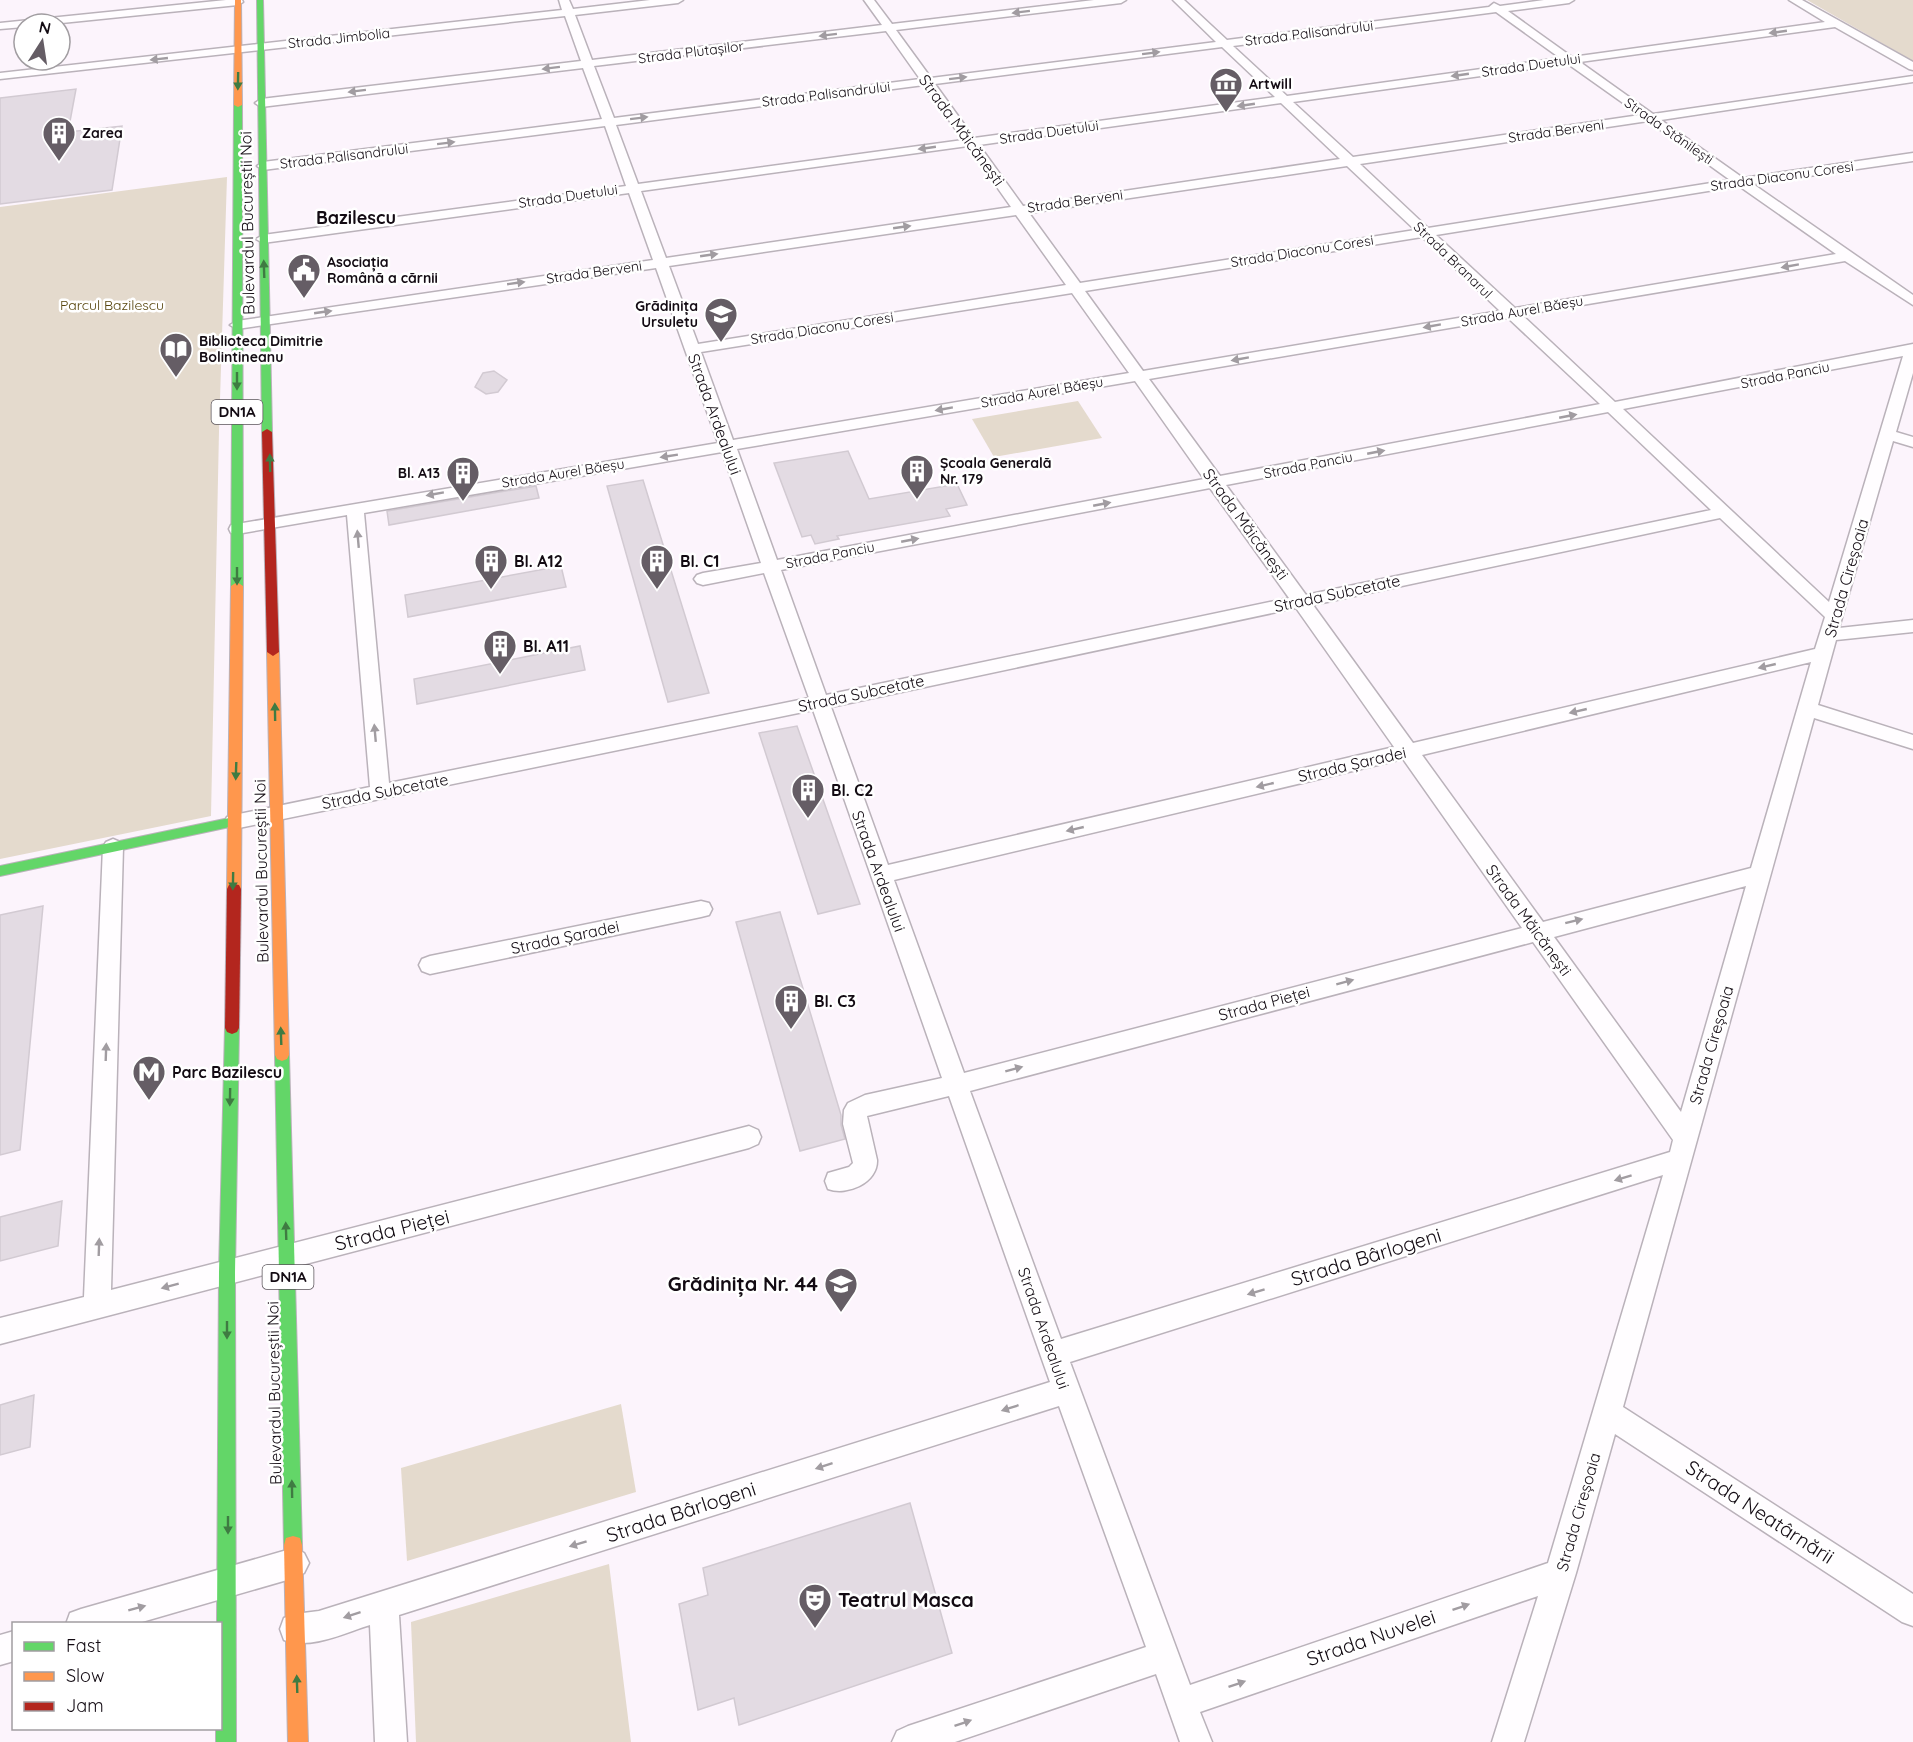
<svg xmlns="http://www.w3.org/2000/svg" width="1913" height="1742" font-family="Quicksand,sans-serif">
  <rect width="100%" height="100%" fill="#fcf4fc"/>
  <g fill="#e4dacd">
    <path d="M1807,0H1913V61Z"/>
    <path d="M227,177L219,431L211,816L0,859V207Z"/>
    <path d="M1078,401L1102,438L994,457L972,419Z"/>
    <path d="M621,1404L636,1492L407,1561L401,1468Z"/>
    <path d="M609,1564L631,1742H416L411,1622Z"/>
  </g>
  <g fill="#e3dbe3" stroke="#d2cad2" stroke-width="1.5">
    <path d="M76,89L68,132L122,126L112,190L0,204V98Z"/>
    <path d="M494,371L507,380L498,392L486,394L475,387L483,373Z"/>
    <path d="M848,451L869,499L957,484L967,505L946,509L950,516L837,536L839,539L815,544L811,535L802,537L774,463Z"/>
    <path d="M643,480L709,693L668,702L607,486Z"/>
    <path d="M536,486L539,498L389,525L387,511Z"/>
    <path d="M561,566L566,587L408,617L405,595Z"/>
    <path d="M580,646L585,670L417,704L414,679Z"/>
    <path d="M797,726L860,904L818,914L759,733Z"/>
    <path d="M43,906L20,1150L0,1155V915Z"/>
    <path d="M780,912L841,1115V1125L845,1139L800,1151L736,922Z"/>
    <path d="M62,1201L58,1246L0,1261V1217Z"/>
    <path d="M34,1395L30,1447L0,1455V1405Z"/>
    <path d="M910,1503L952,1653L739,1725L734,1698L698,1710L679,1604L708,1595L703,1568Z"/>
  </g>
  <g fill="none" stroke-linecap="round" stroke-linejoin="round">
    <defs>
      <g id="street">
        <path d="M226,0H242L243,2L238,5L52,24H24V27L0,29V23Z"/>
        <path d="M559,0H569L573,9L650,0H683L678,3L575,15L592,60L882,25L864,0H874L892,24L1094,0H1126L1121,3L896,30L931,78L1216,42L1173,0H1184L1227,40L1489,7L1494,3L1500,6L1544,0H1574L1569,3L1508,11L1572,57L1825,22L1789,0H1802L1913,62V70L1909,69L1835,27L1580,62L1653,114L1913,76V82L1661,120L1743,178L1913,153V161L1753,184L1913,295V305L1845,261L1522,315L1615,402L1913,344V373L1896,432L1913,437V447L1893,441L1839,628L1913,620V632L1836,640L1818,705L1913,735V749L1814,718L1623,1407L1913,1594V1626L1902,1622L1615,1434L1576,1573L1524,1742H1492L1538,1596L1200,1712L1212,1742H1180L1156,1674L955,1742H892L897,1731L908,1726L1146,1647L1059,1406L399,1615L407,1742H375L370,1625C344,1633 311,1650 284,1640L280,1629L284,1618L295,1614L319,1611L1050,1382L949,1096L867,1116L877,1160C878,1183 847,1196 828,1189L825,1181L828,1173L849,1167L853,1163L843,1124L844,1110L848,1103L865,1095L942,1078L813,710L234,829L227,827L224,822L227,817L234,815L370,787L347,515L237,534L231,533L229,529L231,525L718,443L656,268L237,329L230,325L237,321L653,260L629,193L263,243L256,239L263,235L626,186L605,126L263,170L257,166L263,162L602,119L583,68L261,107L255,103L261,99L581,61L565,16L0,79V73L562,10ZM1496,12L1560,58L1287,96L1233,46ZM886,31L920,79L614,118L594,66ZM1222,47L1275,97L974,138L935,84ZM1568,64L1640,115L1353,157L1293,102ZM924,85L963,140L638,184L616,125ZM1281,103L1340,159L1023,206L979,145ZM1648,121L1730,180L1428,228L1360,164ZM968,146L1011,207L666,258L641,191ZM1347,166L1415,230L1080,283L1029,213ZM1739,186L1836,254L1515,308L1436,235ZM1016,215L1066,285L698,344L669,266ZM1422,237L1500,311L1143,371L1085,291ZM1072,293L1129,373L733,440L701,352ZM1508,318L1600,404L1220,476L1149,379ZM1903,356L1829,602L1623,409ZM1135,381L1204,479L777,560L737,449ZM1608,412L1711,510L1306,595L1226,485ZM722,452L761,563L703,573L697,575L694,579L697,583L703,585L764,573L809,698L389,783L364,513ZM1210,488L1289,598L826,695L781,570ZM1720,518L1825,617L1815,649L1413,743L1313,605ZM1296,608L1394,747L888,865L831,707ZM1811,662L1751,868L1543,922L1422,755ZM1403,759L1522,928L964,1073L894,880ZM1746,886L1681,1112L1554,937ZM1533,942L1673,1140L1670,1152L1061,1339L970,1091ZM1663,1175L1548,1563L1190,1685L1070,1362Z"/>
        <path d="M113,839L120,842L123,847L111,1290L749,1126L758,1130L761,1137L758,1144L749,1148L0,1344V1318L84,1297L103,847L106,842Z"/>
        <path d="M701,901L709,903L712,909L709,915L701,917L430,974L422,971L419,965L422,959L430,956Z"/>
        <path d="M294,1548L304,1553L309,1563L304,1573L294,1578L135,1624H66L70,1613L81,1609Z"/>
        <path d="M14,1631V1661L0,1665V1635Z"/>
      </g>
      <g id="fast">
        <path d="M257,0H263L272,432L267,435L262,432Z"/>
        <path d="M238,103L242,105L243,586L237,590L231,586L234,105Z"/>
        <path d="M234,817L241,822L239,825L0,876V866Z"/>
        <path d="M232,1022L237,1024L239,1028L235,1272L236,1742H216V1728H220V1624H217L219,1272L225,1028L227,1024Z"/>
        <path d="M282,1049L287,1051L289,1055L302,1545L300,1552L293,1554L286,1552L284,1545L275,1055L277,1051Z"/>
      </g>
      <g id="slow">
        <path d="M235,0H241L242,105L238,107L234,105Z"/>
        <path d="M237,582L243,586L241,889L239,893H229L227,889L231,586Z"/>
        <path d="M273,648L279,652L289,1055L287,1059L282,1061L277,1059L275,1055L267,652Z"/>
        <path d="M293,1536L300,1538L302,1545L308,1742H288L284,1545L286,1538Z"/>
      </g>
      <g id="jam">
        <path d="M267,429L272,432L279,652L273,656L267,652L262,432Z"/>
        <path d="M234,884L239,885L241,889L239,1028L237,1032L232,1034L227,1032L225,1028L227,889L229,885Z"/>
      </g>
    </defs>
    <use href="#street" stroke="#bab2ba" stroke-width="3"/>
    <use href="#fast" stroke="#bab2ba" stroke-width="2"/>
    <use href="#slow" stroke="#bab2ba" stroke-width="2"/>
    <use href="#jam" stroke="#bab2ba" stroke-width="2"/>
    <use href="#street" fill="#fffdff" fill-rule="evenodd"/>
    <use href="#fast" fill="#63d668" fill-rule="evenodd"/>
    <use href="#slow" fill="#ff974d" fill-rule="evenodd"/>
    <use href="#jam" fill="#b3261e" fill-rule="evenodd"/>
  </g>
  <defs><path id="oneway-solid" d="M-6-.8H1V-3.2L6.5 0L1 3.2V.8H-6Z" transform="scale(1.5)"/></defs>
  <g fill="#a19ca1">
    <use href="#oneway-solid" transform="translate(1021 12) rotate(173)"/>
    <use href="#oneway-solid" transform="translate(1778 32) rotate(172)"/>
    <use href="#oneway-solid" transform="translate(828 35) rotate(173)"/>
    <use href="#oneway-solid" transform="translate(1151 53) rotate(-7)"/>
    <use href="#oneway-solid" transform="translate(159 59) rotate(174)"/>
    <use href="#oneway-solid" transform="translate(551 68) rotate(173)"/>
    <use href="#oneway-solid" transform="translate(1460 75) rotate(172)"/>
    <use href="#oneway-solid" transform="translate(958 78) rotate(-7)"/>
    <use href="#oneway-solid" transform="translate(357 91) rotate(173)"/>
    <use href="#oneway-solid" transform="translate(1246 105) rotate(172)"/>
    <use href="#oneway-solid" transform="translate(639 118) rotate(-7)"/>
    <use href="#oneway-solid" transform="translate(446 143) rotate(-7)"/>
    <use href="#oneway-solid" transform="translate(927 148) rotate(172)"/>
    <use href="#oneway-solid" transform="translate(902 227) rotate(-8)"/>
    <use href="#oneway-solid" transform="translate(709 255) rotate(-8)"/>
    <use href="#oneway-solid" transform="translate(1790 266) rotate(170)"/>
    <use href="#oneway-solid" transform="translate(516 283) rotate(-8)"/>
    <use href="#oneway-solid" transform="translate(323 312) rotate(-8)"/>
    <use href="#oneway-solid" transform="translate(1432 326) rotate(170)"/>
    <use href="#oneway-solid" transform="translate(1240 359) rotate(170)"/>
    <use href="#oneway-solid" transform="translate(944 409) rotate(170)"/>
    <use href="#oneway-solid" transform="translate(1568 416) rotate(-11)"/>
    <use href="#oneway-solid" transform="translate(1376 452) rotate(-11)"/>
    <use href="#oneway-solid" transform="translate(669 456) rotate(171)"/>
    <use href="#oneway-solid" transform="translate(435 494) rotate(170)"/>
    <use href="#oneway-solid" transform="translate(1102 504) rotate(-11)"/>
    <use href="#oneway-solid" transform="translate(358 539) rotate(-95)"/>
    <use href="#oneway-solid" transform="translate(910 540) rotate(-11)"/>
    <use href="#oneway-solid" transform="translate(1767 666) rotate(167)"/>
    <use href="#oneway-solid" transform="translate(1578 711) rotate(167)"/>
    <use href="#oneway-solid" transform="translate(375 733) rotate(-95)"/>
    <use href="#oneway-solid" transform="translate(1265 785) rotate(167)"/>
    <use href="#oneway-solid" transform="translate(1075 829) rotate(167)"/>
    <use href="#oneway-solid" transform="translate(1574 921) rotate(-14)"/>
    <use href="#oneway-solid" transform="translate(1345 982) rotate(-15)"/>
    <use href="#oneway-solid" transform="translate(106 1052) rotate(-88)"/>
    <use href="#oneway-solid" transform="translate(1014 1069) rotate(-15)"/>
    <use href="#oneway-solid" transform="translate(1623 1178) rotate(163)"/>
    <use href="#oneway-solid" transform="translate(99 1247) rotate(-88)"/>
    <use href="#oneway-solid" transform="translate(170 1286) rotate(165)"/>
    <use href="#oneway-solid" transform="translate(1256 1292) rotate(163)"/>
    <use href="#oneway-solid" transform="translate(1010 1408) rotate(162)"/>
    <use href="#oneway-solid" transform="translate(824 1466) rotate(162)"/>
    <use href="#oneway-solid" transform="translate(578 1544) rotate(163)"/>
    <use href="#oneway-solid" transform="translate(1461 1607) rotate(-19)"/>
    <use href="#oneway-solid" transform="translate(137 1608) rotate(-15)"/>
    <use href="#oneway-solid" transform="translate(352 1615) rotate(162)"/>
    <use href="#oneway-solid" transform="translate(1237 1684) rotate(-19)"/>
    <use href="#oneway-solid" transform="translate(963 1723) rotate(-19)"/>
  </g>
  <g fill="#3f7b42">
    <use href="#oneway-solid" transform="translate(238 81) rotate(91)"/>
    <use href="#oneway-solid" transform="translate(264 269) rotate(-92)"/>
    <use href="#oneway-solid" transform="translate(237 381) rotate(90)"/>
    <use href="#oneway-solid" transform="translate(270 463) rotate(-91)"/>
    <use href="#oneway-solid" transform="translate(237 576) rotate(90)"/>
    <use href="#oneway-solid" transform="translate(275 712) rotate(-91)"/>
    <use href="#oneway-solid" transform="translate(236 771) rotate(92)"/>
    <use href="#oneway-solid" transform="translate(233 881) rotate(91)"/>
    <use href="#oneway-solid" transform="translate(281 1036) rotate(-92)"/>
    <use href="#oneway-solid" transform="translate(230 1097) rotate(91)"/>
    <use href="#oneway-solid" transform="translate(286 1231) rotate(-92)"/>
    <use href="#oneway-solid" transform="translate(227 1330) rotate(90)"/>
    <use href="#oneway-solid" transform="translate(292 1489) rotate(-91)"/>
    <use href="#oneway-solid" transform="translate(228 1525) rotate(90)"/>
    <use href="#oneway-solid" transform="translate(297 1684) rotate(-92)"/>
  </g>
  <defs>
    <symbol id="museum-pin" viewBox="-11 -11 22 30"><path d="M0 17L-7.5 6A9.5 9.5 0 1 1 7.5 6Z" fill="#655d65" stroke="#fff"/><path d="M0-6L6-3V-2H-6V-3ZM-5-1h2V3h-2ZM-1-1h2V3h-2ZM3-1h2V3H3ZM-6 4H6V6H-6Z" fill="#fff"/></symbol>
    <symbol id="building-pin" viewBox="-11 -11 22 30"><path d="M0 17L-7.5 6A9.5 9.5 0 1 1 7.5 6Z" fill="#655d65" stroke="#fff"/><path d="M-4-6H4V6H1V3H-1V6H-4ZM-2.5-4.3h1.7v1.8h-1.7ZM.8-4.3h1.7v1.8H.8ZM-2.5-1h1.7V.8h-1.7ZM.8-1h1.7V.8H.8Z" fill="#fff"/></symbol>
    <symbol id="civic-pin" viewBox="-11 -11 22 30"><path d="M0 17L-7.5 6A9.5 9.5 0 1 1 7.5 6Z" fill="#655d65" stroke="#fff"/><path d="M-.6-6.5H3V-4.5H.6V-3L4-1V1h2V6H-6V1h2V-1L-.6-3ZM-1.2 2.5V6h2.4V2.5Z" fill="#fff"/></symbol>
    <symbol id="school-pin" viewBox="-11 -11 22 30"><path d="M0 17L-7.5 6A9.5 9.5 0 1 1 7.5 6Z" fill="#655d65" stroke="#fff"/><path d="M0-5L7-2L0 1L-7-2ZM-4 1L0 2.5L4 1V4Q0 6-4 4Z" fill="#fff"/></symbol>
    <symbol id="library-pin" viewBox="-11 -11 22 30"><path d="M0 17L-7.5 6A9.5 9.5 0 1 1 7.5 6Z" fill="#655d65" stroke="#fff"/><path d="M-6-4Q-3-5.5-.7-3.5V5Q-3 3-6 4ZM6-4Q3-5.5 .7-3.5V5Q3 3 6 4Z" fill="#fff"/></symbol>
    <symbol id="metro-pin" viewBox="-11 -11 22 30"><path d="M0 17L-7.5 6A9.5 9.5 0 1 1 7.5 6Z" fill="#655d65" stroke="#fff"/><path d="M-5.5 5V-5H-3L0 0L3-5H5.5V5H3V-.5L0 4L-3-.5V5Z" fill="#fff"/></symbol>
    <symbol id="theatre-pin" viewBox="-11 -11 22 30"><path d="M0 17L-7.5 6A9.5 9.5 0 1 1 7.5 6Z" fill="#655d65" stroke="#fff"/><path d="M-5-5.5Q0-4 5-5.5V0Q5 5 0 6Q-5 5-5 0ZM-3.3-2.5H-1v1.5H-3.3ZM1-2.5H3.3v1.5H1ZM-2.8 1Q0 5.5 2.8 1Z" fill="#fff"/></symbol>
  </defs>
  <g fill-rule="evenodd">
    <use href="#museum-pin" x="1207" y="65" width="38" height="52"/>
    <use href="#building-pin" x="40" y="114" width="38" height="52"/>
    <use href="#civic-pin" x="285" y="251" width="38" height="52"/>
    <use href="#school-pin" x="702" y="295" width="38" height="52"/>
    <use href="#library-pin" x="157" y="330" width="38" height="52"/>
    <use href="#building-pin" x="898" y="452" width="38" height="52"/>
    <use href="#building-pin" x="444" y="454" width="38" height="52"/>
    <use href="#building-pin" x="472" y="542" width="38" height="52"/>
    <use href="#building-pin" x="638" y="542" width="38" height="52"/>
    <use href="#building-pin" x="481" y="627" width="38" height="52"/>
    <use href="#building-pin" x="789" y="771" width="38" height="52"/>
    <use href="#building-pin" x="772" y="982" width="38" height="52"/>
    <use href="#metro-pin" x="130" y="1053" width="38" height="52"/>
    <use href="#school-pin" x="822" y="1265" width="38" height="52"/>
    <use href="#theatre-pin" x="796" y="1581" width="38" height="52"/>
  </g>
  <g text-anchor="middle" stroke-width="5" stroke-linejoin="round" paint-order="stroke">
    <g font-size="14" fill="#130b13" stroke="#fff">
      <text transform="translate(1309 33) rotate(-7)" y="5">Strada Palisandrului</text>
      <text transform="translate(339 38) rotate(-6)" y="5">Strada Jimbolia</text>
      <text transform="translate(691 52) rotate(-7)" y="5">Strada Plutașilor</text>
      <text transform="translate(1531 65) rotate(-8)" y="5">Strada Duetului</text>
      <text transform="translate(826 94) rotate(-7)" y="5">Strada Palisandrului</text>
      <text transform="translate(1556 131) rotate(-8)" y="5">Strada Berveni</text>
      <text transform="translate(1669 131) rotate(35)" y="5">Strada Stănilești</text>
      <text transform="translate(1049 132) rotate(-8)" y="5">Strada Duetului</text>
      <text transform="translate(344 156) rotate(-7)" y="5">Strada Palisandrului</text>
      <text transform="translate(1782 176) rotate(-8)" y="5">Strada Diaconu Coresi</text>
      <text transform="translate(568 196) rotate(-8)" y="5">Strada Duetului</text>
      <text transform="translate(1075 201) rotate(-8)" y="5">Strada Berveni</text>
      <text transform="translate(1302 251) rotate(-9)" y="5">Strada Diaconu Coresi</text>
      <text transform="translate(1453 260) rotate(44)" y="5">Strada Branarul</text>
      <text transform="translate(594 272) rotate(-8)" y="5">Strada Berveni</text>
      <text transform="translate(1522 311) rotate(-10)" y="5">Strada Aurel Băeșu</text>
      <text transform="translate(822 328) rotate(-9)" y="5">Strada Diaconu Coresi</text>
      <text transform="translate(1785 375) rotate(-11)" y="5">Strada Panciu</text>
      <text transform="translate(1042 392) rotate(-10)" y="5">Strada Aurel Băeșu</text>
      <text transform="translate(1308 465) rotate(-11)" y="5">Strada Panciu</text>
      <text transform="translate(563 473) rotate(-9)" y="5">Strada Aurel Băeșu</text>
      <text transform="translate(830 555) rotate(-11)" y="5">Strada Panciu</text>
    </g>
    <g font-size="14" font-weight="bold" fill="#130b13" stroke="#fff" text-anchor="start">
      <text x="1249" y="89">Artwill</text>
      <text x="82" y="138">Zarea</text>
      <text x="327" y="267">Asociația<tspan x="327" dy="16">Română a cărnii</tspan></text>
      <text x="698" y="311" text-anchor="end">Grădinița<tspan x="698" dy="16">Ursuletu</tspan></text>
      <text x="199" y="346">Biblioteca Dimitrie<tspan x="199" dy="16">Bolintineanu</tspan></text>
      <text x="940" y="468">Școala Generală<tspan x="940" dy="16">Nr. 179</tspan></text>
      <text x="440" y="478" text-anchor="end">Bl. A13</text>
    </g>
    <g font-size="14" fill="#57450d" stroke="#fff">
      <text x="112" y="310">Parcul Bazilescu</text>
    </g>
    <g fill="#fff" stroke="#5a545a" stroke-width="1.5">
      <rect x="211.5" y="400" width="51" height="24" rx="4.5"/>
      <rect x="262.5" y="1265" width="51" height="24" rx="4.5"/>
    </g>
    <g font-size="15" font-weight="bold" fill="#130b13">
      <text x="237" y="417">DN1A</text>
      <text x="288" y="1282">DN1A</text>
    </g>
    <g font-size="16" fill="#130b13" stroke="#fff">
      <text transform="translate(962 130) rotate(54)" y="6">Strada Măicănești</text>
      <text transform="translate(247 223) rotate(-91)" y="6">Bulevardul Bucureștii Noi</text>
      <text transform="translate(715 414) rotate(70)" y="6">Strada Ardealului</text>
      <text transform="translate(1246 524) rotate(54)" y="6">Strada Măicănești</text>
      <text transform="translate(1846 578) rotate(-74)" y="6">Strada Cireșoaia</text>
      <text transform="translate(1337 593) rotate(-12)" y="6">Strada Subcetate</text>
      <text transform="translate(861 693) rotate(-12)" y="6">Strada Subcetate</text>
      <text transform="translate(1352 764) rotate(-13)" y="6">Strada Șaradei</text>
      <text transform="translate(385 791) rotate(-11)" y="6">Strada Subcetate</text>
      <text transform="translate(261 871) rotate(-91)" y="6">Bulevardul Bucureștii Noi</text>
      <text transform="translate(879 871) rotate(70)" y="6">Strada Ardealului</text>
      <text transform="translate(1529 920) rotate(54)" y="6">Strada Măicănești</text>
      <text transform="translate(565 937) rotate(-12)" y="6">Strada Șaradei</text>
      <text transform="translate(1264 1003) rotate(-15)" y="6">Strada Pieței</text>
      <text transform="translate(1711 1045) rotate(-74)" y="6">Strada Cireșoaia</text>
      <text transform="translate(1044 1328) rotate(71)" y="6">Strada Ardealului</text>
      <text transform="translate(274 1393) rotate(-91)" y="6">Bulevardul Bucureștii Noi</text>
      <text transform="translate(1578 1512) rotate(-74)" y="6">Strada Cireșoaia</text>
    </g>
    <g font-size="16" font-weight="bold" fill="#130b13" stroke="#fff" text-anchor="start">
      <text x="514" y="567">Bl. A12</text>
      <text x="680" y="567">Bl. C1</text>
      <text x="523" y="652">Bl. A11</text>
      <text x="831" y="796">Bl. C2</text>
      <text x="814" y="1007">Bl. C3</text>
      <text x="172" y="1078">Parc Bazilescu</text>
    </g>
    <g font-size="18" font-weight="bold" fill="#130b13" stroke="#fff">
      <text x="356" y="224">Bazilescu</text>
    </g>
    <g font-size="20" fill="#130b13" stroke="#fff">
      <text transform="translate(392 1230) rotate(-14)" y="7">Strada Pieței</text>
      <text transform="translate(1366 1257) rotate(-17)" y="7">Strada Bârlogeni</text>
      <text transform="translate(681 1512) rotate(-18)" y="7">Strada Bârlogeni</text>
      <text transform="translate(1760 1512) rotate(33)" y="7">Strada Neatârnării</text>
      <text transform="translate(1371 1638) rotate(-19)" y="7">Strada Nuvelei</text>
    </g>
    <g font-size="20" font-weight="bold" fill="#130b13" stroke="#fff" text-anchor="end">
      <text x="818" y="1291">Grădinița Nr. 44</text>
      <text x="838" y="1607" text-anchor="start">Teatrul Masca</text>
    </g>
  </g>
  <rect x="12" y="1622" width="210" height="108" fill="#ffffff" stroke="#a19da1" stroke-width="1.5"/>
  <rect x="24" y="1642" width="30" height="9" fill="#63d668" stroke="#a19da1" stroke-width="1.5"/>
  <text x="66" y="1652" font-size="18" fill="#130b13">Fast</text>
  <rect x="24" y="1672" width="30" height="9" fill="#ff974d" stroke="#a19da1" stroke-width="1.5"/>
  <text x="66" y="1682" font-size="18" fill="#130b13">Slow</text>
  <rect x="24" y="1702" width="30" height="9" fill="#b3261e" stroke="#a19da1" stroke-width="1.5"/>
  <text x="66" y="1712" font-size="18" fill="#130b13">Jam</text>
  <g transform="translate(42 42) rotate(12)"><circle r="28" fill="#ffffff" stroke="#a19da1" stroke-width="1.5"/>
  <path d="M0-4.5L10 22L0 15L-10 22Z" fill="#655d65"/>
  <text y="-9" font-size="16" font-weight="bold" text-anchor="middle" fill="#130b13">N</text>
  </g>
</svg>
